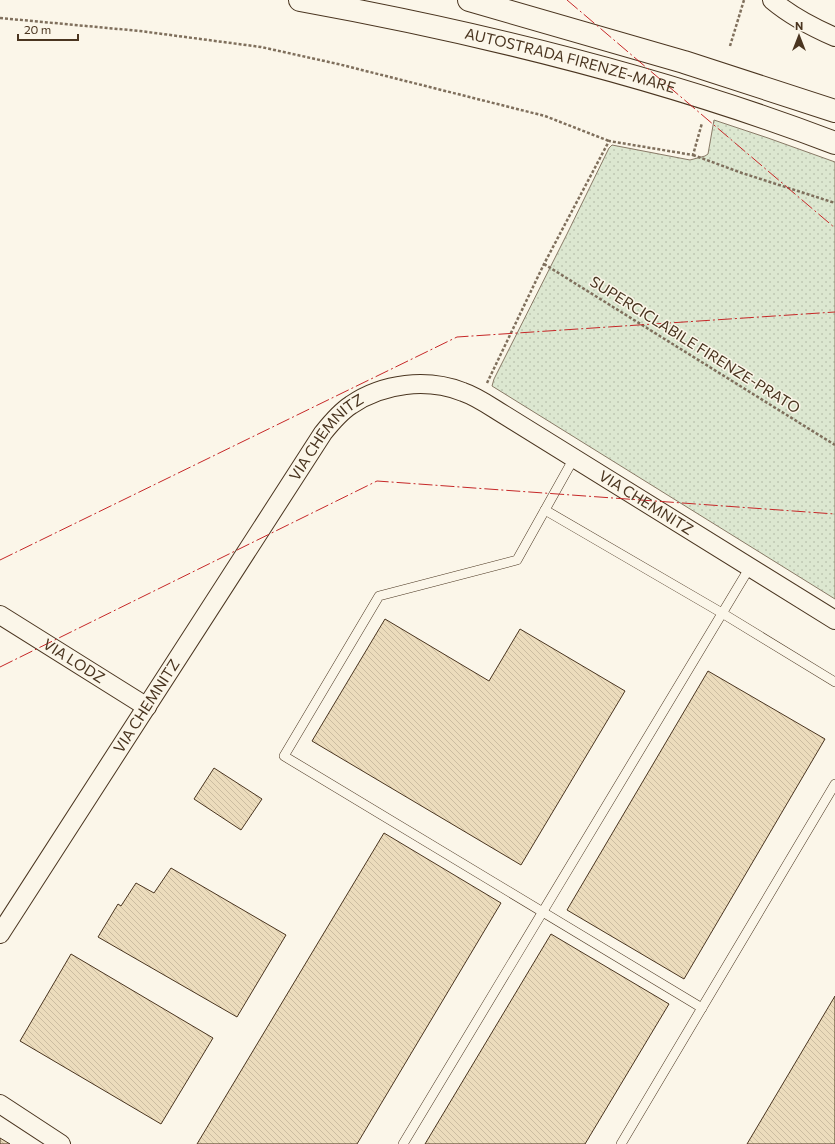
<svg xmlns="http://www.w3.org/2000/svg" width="835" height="1144" font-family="Commissioner,sans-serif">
  <defs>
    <pattern id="grass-dots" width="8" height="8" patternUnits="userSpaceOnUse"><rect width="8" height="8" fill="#dce7d0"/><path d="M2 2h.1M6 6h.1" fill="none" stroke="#bec7b2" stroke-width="1.8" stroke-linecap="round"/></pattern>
    <pattern id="building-back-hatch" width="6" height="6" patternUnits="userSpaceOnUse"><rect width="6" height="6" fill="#ecdcbc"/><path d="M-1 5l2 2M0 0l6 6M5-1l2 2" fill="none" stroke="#ccbda1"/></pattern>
  </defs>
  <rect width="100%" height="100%" fill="#fbf6e9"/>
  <path fill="url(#grass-dots)" stroke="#887966" d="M714,120L768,138L835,162V599L492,386L494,379L567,234L609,148L612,145L690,160L705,156L708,154Z"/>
  <g fill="url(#building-back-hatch)" stroke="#4a3520">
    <path d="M385,619L489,681L520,629L625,691L521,865L312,741Z"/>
    <path d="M708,671L825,739L684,979L567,910Z"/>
    <path d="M214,768L262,799L241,830L194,799Z"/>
    <path d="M384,833L501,903L357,1144H197Z"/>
    <path d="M171,868L286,935L237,1017L98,937L118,904L121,906L136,883L154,893Z"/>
    <path d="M551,934L669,1004L585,1144H425Z"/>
    <path d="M71,954L213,1038L161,1124L20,1041Z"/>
    <path d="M835,996V1144H747Z"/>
    <path d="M0,1138L10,1144H0Z"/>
  </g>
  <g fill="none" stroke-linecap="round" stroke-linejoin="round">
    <defs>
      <g id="lane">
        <path d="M574,458L517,560L379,596L284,756L702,1008"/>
        <path d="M545,510L722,613L835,682"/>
        <path d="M403,1144L750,567"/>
        <path d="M621,1144L835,784"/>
      </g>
      <g id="street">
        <path d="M772,0C791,16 812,27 835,37"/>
        <path id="s1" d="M0,615L147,707"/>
        <path id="s2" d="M0,934L323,433C331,423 340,412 351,405C383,383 427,378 463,392C475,396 487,404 498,411L835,620"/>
        <path d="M0,1104L61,1144"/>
      </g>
      <g id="highway">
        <path id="s3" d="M300,0C482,33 662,77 835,143"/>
        <path d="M469,0L684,62L835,111"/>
      </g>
    </defs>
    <use href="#lane" stroke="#4a3520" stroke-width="10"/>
    <use href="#street" stroke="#4a3520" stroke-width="20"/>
    <use href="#highway" stroke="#4a3520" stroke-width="24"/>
    <g stroke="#7f6f5c" stroke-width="2.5" stroke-dasharray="3 2" stroke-linecap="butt">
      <path d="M0,18L140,31L261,47L338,64L545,116L609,141"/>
      <path d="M730,46L744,0"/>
      <path d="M693,155L742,173L835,203"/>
      <path d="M544,264L835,445"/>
      <path d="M487,383L544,264L609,141L693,155L702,123"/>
    </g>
    <use href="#lane" stroke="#fbf6e9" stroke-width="9"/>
    <use href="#street" stroke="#fbf6e9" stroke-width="18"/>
    <use href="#highway" stroke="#fbf6e9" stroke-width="22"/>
    <g stroke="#c62828" stroke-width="1" stroke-dasharray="14 3 2 3" stroke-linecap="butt">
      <path d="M567,0L835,228"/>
      <path d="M0,560L457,337L835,312"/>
      <path d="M0,667L377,481L835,514"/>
    </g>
  </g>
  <g text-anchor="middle" stroke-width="3" stroke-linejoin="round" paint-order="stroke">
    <g font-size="15" fill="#4a3520" stroke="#fbf6e9">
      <text dy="5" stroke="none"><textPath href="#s3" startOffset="277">AUTOSTRADA FIRENZE-MARE</textPath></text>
      <text transform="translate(695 345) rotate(32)" y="5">SUPERCICLABILE FIRENZE-PRATO</text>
      <text dy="5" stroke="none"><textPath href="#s2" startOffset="595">VIA CHEMNITZ</textPath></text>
      <text dy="5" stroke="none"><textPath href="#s2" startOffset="967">VIA CHEMNITZ</textPath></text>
      <text dy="5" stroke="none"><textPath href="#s1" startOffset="87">VIA LODZ</textPath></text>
      <text dy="5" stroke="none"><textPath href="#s2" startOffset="271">VIA CHEMNITZ</textPath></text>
    </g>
  </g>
  <g transform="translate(799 36)" stroke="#fbf6e9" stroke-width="3" paint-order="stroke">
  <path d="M0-3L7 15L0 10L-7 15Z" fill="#4a3520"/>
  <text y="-6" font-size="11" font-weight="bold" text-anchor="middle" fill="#4a3520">N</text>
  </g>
  <path d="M18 34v6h60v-6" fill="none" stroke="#4a3520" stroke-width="2"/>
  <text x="24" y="34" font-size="12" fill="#4a3520" stroke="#fbf6e9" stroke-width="3" paint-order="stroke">20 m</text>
</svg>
